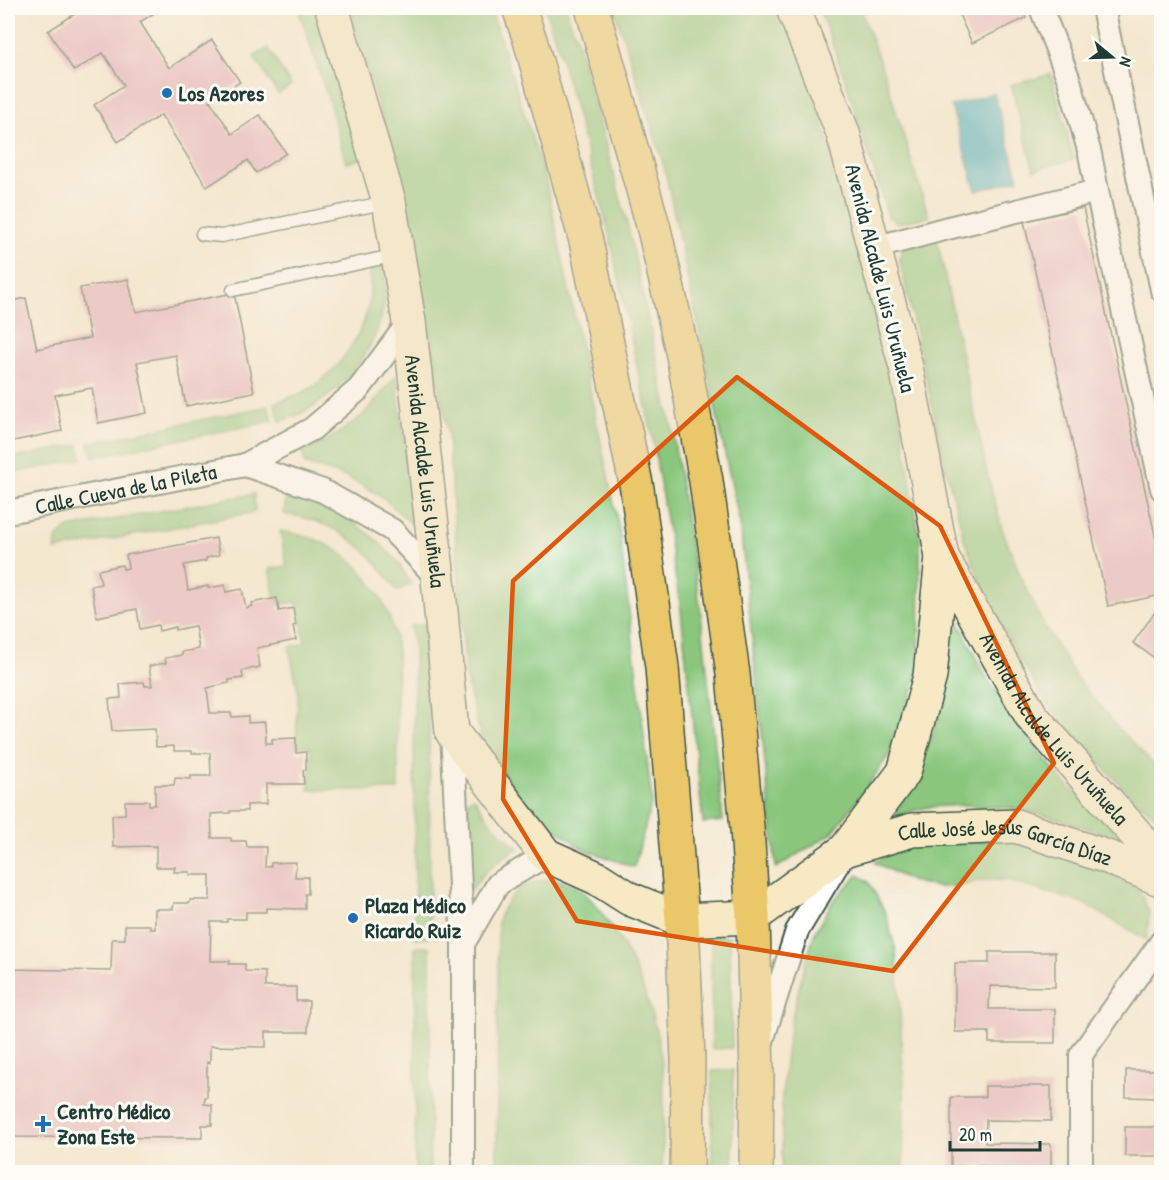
<svg xmlns="http://www.w3.org/2000/svg" width="1169" height="1180" font-family="'Patrick Hand',sans-serif">
  <rect width="100%" height="100%" fill="#fdfcf7"/>
  <filter id="ink" filterUnits="userSpaceOnUse"><feTurbulence type="fractalNoise" baseFrequency=".0167" numOctaves="2"/><feDisplacementMap in="SourceGraphic" scale="12" xChannelSelector="R" yChannelSelector="G"/><feConvolveMatrix kernelMatrix="1 2 1 2 8 2 1 2 1" color-interpolation-filters="sRGB"/></filter>
  <filter id="wash" filterUnits="userSpaceOnUse"><feTurbulence type="fractalNoise" baseFrequency=".008" numOctaves="4" result="noise"/><feDisplacementMap in="SourceGraphic" scale="24" xChannelSelector="R" yChannelSelector="G"/><feGaussianBlur stdDeviation="1.35" result="paint"/><feColorMatrix in="noise" values="0 0 0 0 0 0 0 0 0 0 0 0 0 0 0 0 0 1.4 0 .05"/><feComposite in="paint" operator="in"/></filter>
  <g filter="url(#wash)">
    <rect width="100%" height="100%" fill="#f4e8cf"/>
    <g fill="#8ac77d" stroke="#548258" stroke-width="1.5">
      <path d="M298,8H317L361,159L346,163L329,101Z"/>
      <path d="M350,8H490L546,181L619,528L652,801L634,867L583,849L525,806L482,741L466,679L448,435L404,195Z"/>
      <path d="M545,8H566L577,40L627,223L672,429L700,605L723,821L703,823L681,610L652,435L608,229L558,47Z"/>
      <path d="M614,8H782L813,86L895,384L920,542L919,669L895,746L857,801L831,834L776,868L740,524L664,166Z"/>
      <path d="M819,8H860L885,76L929,217L898,223L888,216L845,79Z"/>
      <path d="M268,48L291,85L278,94L254,57Z"/>
      <path d="M1051,74L1074,159L1034,170L1011,85Z"/>
      <path d="M937,239L987,473L1002,529L1023,582L1045,627L1076,677L1116,726L1161,772V821L1136,800L1093,757L1049,706L1016,654L989,603L964,539L947,473L899,257L905,246Z"/>
      <path d="M385,267C385,283 386,299 382,314C373,355 339,394 302,413C295,416 287,419 280,421L274,403C287,399 301,394 313,387C338,370 358,341 367,312C371,298 370,284 370,270Z"/>
      <path d="M396,376L415,527L380,495L344,476L305,464L302,452L333,437L363,415Z"/>
      <path d="M268,406L273,421L93,457L89,443Z"/>
      <path d="M79,445L82,459L8,474V459Z"/>
      <path d="M254,494L255,512L55,550L56,539L68,528Z"/>
      <path d="M286,495L316,503L345,516L373,537L397,561L411,584L397,591C375,557 352,533 312,520C303,517 293,516 284,514Z"/>
      <path d="M280,531C293,533 304,535 316,540C362,558 393,604 397,653C398,669 397,686 397,703C398,732 398,761 398,790H309V770L312,769L311,747H296L298,691L289,647L305,643L297,602L278,605L277,598H275L269,569L287,566Z"/>
      <path d="M952,609L988,680L1026,736L1064,782L1137,849L1101,833L1052,817L1012,808L964,805L928,807L892,817L914,782L934,730L948,677Z"/>
      <path d="M425,624L429,652L430,937L415,938L414,651L410,626Z"/>
      <path d="M474,797C487,819 499,833 519,848C496,861 487,868 472,889L467,887L468,799Z"/>
      <path d="M1000,840L1049,850L1103,869L1139,889L1149,912L1147,940L1083,903L1005,880H981L961,886L938,887L911,881L874,862L912,844Z"/>
      <path d="M858,875L869,882L886,914L896,951L899,989L904,1091L903,1172H782V1098L785,1060L792,1016L805,964L815,932L833,901Z"/>
      <path d="M552,879C561,881 570,882 578,888C591,897 599,909 608,922C639,966 659,1022 663,1076C665,1108 663,1141 662,1172H497L498,921C508,892 522,882 552,879Z"/>
      <path d="M711,936H730L732,1048L712,1049Z"/>
      <rect x="415" y="947" width="15" height="225"/>
      <path d="M733,1070V1172H712V1071Z"/>
    </g>
    <path fill="#3eabbd" stroke="#2e7478" stroke-width="1.5" d="M994,93L1019,179L976,191L951,106Z"/>
    <g id="blocks">
      <g fill="#e2a6b9">
        <path d="M84,8H162L140,22L169,68L212,40L240,82L210,101L232,134L260,115L286,153L256,173L248,160L207,187L161,115L118,142L94,105L124,85L103,53L74,71L48,31Z"/>
        <path d="M956,8H1022L1026,18L972,43Z"/>
        <path d="M1083,208L1162,567V595L1108,606L1024,221Z"/>
        <path d="M128,279L136,312L234,293L254,392L186,406L176,355L137,362L147,413L98,423L92,388L55,395L62,431L13,441L8,414V302L26,298L37,349L90,338L80,288Z"/>
        <path d="M216,538L219,555L206,558V561L184,565L188,590L208,586V588L225,585L226,592L242,589L246,608L252,606L251,603L277,598L279,611L293,608L296,625L293,626L296,640L257,648L260,667L242,671L243,678L229,680V683L207,688L210,713H231L232,717L248,716V723L265,722L266,743H272V739L296,738V753L306,752V770H303L304,784H266V804L247,805V811H230V813L211,814L212,838H231V841H246L247,847H266L265,867H271V863L296,862L295,877H308V894H305V909L266,908V912H246V919H227V922H211L210,961H230L229,964H245V971L265,972V987H296V1001H309L308,1032H266V1047L210,1046V1063L207,1062V1097H205L204,1104L212,1105V1125H202V1138L8,1137V969L111,971L112,939H125V925H150V929H155V909H173L174,903H190V900H210V875H190V872H174L175,867H156V846L113,847L112,815L125,814V801H149V805H155V785H174L175,778L191,779V776H211L210,753H192V751H174V746L156,747L155,729L112,731L109,699L121,698L120,684L144,682L145,686H152L149,666L166,663L165,658L182,655V652L199,649L195,626L175,630V627L159,631L158,625L140,629L137,609L97,617L91,586L101,584L98,570L122,565L123,569L128,568L126,555Z"/>
        <path d="M1162,602V663L1133,643Z"/>
        <path d="M989,952H1055V987L990,986L989,1009H1055V1043H989V1032H955V963H989Z"/>
        <path d="M1126,1070H1162V1098L1126,1097Z"/>
        <path d="M985,1086H1051V1121L986,1120L985,1143L1051,1144V1172H985V1166H951V1097H985Z"/>
        <rect x="1125" y="1127" width="37" height="29"/>
      </g>
    </g>
  </g>
  <g filter="url(#ink)">
    <use href="#blocks" fill-opacity="0" stroke="#3f574b" stroke-width="1.5"/>
    <g fill="none" stroke-linecap="round" stroke-linejoin="round">
      <defs>
        <g id="lane">
          <path d="M202,234L221,236L388,202"/>
          <path d="M233,290L397,255"/>
        </g>
        <g id="street">
          <path d="M1041,8L1069,80L1090,154L1097,191L1162,489"/>
          <path d="M1103,8L1162,290"/>
          <path d="M874,248L944,229L1097,191"/>
          <path d="M245,465L323,491L392,530L438,579"/>
          <path id="s1" d="M8,512L245,465L312,429L359,389L409,322"/>
          <path d="M452,732L463,944V1172"/>
          <path d="M463,944L498,884L546,855"/>
          <path d="M762,1041L797,931L840,860"/>
          <path d="M1081,1172V1055L1162,941"/>
        </g>
        <g id="secondary">
          <path id="s2" d="M332,8L389,202L409,322L438,579L452,732L546,855L597,878L630,899L682,920L753,917L845,850L904,772L930,676L942,557L906,367L843,133L793,8"/>
          <path id="s3" d="M942,557L1032,717L1143,842L1162,860"/>
          <path id="s4" d="M845,850L912,830L1016,826L1110,858L1162,880"/>
        </g>
        <g id="primary">
          <path d="M519,8L530,40L586,241L637,489L662,667L682,920L688,1059L687,1172"/>
          <path d="M592,8L654,229L683,355L706,481L733,674L747,828L753,917L757,1076L756,1172"/>
        </g>
      </defs>
      <use href="#lane" stroke="#3f574b" stroke-width="15"/>
      <use href="#street" stroke="#3f574b" stroke-width="26"/>
      <use href="#secondary" stroke="#3f574b" stroke-width="36"/>
      <use href="#primary" stroke="#3f574b" stroke-width="36"/>
      <use href="#lane" stroke="#fff" stroke-width="12"/>
      <use href="#street" stroke="#fff" stroke-width="22"/>
      <use href="#secondary" stroke="#f7e9c3" stroke-width="33"/>
      <use href="#primary" stroke="#eac769" stroke-width="33"/>
    </g>
  </g>
  <path d="M0 0H1169V1180H0ZM737,377L940,526L1054,763L893,971L577,921L503,799L513,581Z" fill="#f4e8cf" fill-opacity=".55" fill-rule="evenodd"/>
  <path fill="none" stroke="#de580e" stroke-width="4.5" stroke-linejoin="round" d="M737,377L940,526L1054,763L893,971L577,921L503,799L513,581Z"/>
  <g fill="#1f6fb2" stroke="#fdfcf7" stroke-width="2">
    <circle cx="167" cy="93" r="6"/>
    <circle cx="353" cy="918" r="6"/>
    <path d="M40 1115h6v6h6v6h-6v6h-6v-6h-6v-6h6z"/>
  </g>
  <g text-anchor="middle" stroke-width="6" stroke-linejoin="round" paint-order="stroke">
    <g font-size="22" font-weight="bold" fill="#1f3d34" stroke="#fdfcf7" text-anchor="start">
      <text x="179" y="101">Los Azores</text>
      <text x="365" y="913">Plaza Médico<tspan x="365" dy="25">Ricardo Ruiz</tspan></text>
      <text x="57" y="1119">Centro Médico<tspan x="57" dy="25">Zona Este</tspan></text>
    </g>
    <g font-size="22" fill="#1f3d34" stroke="#fdfcf7">
      <text transform="translate(881 278) rotate(76)" y="8">Avenida Alcalde Luis Uruñuela</text>
      <text dy="8" stroke="none"><textPath href="#s2" startOffset="474">Avenida Alcalde Luis Uruñuela</textPath></text>
      <text dy="8" stroke="none"><textPath href="#s1" startOffset="120">Calle Cueva de la Pileta</textPath></text>
      <text dy="8" stroke="none"><textPath href="#s3" startOffset="206">Avenida Alcalde Luis Uruñuela</textPath></text>
      <text dy="8" stroke="none"><textPath href="#s4" startOffset="165">Calle José Jesús García Díaz</textPath></text>
    </g>
  </g>
  <rect width="1169" height="1180" fill="none" stroke="#fdfcf7" stroke-width="30"/>
  <g transform="translate(1112 57) rotate(109)" stroke="#fdfcf7" stroke-width="4.5" paint-order="stroke">
  <path d="M0-4.5L10 22L0 15L-10 22Z" fill="#1f3d34"/>
  <text y="-9" font-size="16" font-weight="bold" text-anchor="middle" fill="#1f3d34">N</text>
  </g>
  <path d="M950 1141v9h90v-9" fill="none" stroke="#1f3d34" stroke-width="3"/>
  <text x="959" y="1141" font-size="18" fill="#1f3d34" stroke="#fdfcf7" stroke-width="4.5" paint-order="stroke">20 m</text>
</svg>
